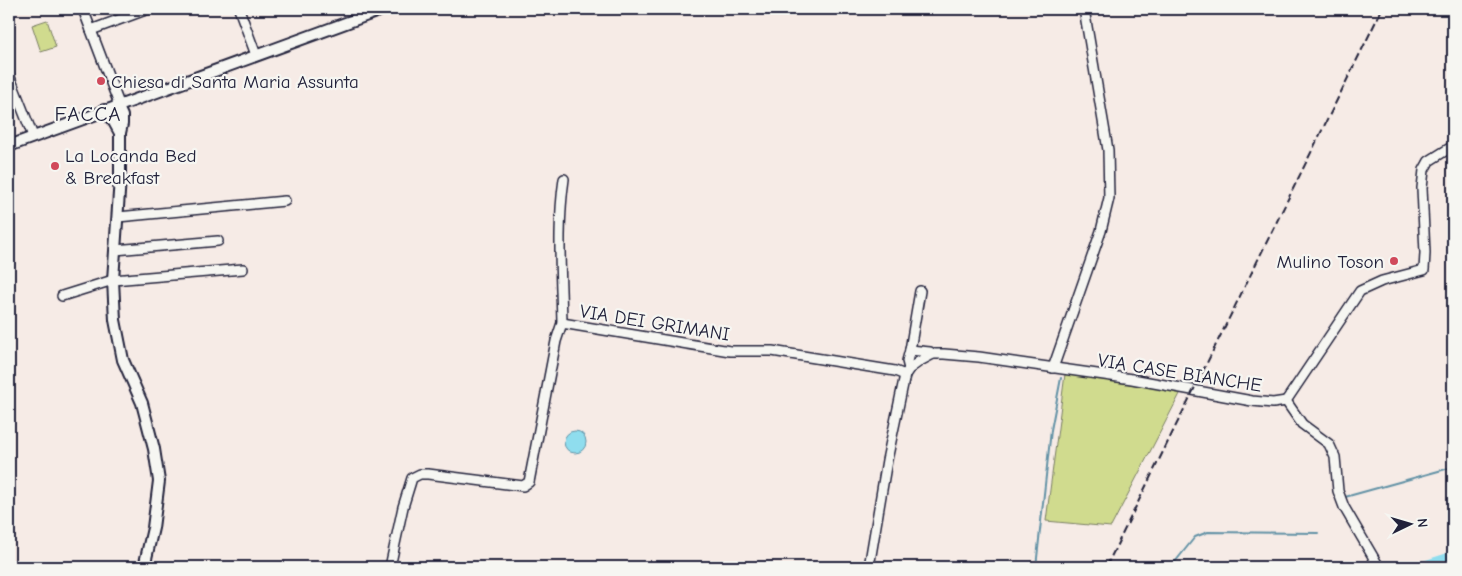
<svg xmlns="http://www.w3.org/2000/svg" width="1462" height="576" font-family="'Comic Neue',sans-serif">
  <rect width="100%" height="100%" fill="#f6ebe6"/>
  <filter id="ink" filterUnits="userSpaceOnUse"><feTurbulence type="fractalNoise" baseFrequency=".02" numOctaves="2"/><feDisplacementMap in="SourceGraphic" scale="10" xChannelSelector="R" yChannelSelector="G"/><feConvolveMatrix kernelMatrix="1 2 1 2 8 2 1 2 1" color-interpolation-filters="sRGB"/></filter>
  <g filter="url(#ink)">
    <g fill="#d0db8e" stroke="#797e64">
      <path d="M47,20L56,47L41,52L32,25Z"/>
      <path d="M1065,374L1181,392L1111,527L1046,521Z"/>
    </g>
    <circle fill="#8fddee" stroke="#6392a6" cx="575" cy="442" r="11"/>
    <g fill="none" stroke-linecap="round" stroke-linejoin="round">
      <g stroke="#6392a6" stroke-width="2">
        <path d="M1345,497L1453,467"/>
        <path d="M1036,567L1051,430L1061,378"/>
        <path d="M1171,567L1195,537L1208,532L1318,533"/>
      </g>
      <path stroke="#8fddee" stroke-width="11" d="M1422,567L1453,557"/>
      <defs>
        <g id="minor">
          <path d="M83,9L119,104"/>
          <path d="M239,9L256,55"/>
          <path d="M91,30L148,9"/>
          <path d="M9,75L33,136"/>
          <path d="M118,217L285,201"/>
          <path d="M115,250L218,241"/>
          <path d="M62,296L113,280L243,269"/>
          <path d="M562,323C561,275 557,227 564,179"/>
          <path d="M910,350L920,291"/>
          <path d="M1053,368L1101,231L1109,198L1108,150L1084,9"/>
          <path d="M909,369L907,361L910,350L930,352L933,354"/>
          <path d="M1286,401L1360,291L1382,281L1424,270L1425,253L1422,188L1424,170L1429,161L1453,146"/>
          <path d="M390,567L403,507L412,478L420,474H428L523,486L529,482L556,341L562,323L730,351H772L895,371L905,375"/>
          <path d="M869,567L887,460L905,375L909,369L920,361L933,354H944L979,357L1132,379L1252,401L1273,403L1286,401L1302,424L1329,444L1335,457L1338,491L1344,507L1379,567"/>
          <path d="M1446,567L1453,565"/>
        </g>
        <g id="major">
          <path d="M117,105L122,116V124L120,133V178L113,280L115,320L123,360L142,403L154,449L159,481L153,528L144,567"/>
          <path d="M104,110L114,122L120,133"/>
          <path d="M9,146L384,9"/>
        </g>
      </defs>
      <use href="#minor" stroke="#22223b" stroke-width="12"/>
      <use href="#major" stroke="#22223b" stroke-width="14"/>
      <use href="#minor" stroke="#f6f6f2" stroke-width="9"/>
      <use href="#major" stroke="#f6f6f2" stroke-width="10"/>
      <path stroke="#22223b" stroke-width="2" stroke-dasharray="8 4" stroke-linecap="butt" d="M1106,567L1382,9"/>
    </g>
  </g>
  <g fill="#d1495b" stroke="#f6f6f2" stroke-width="2">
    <circle cx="101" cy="81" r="5"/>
    <circle cx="55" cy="166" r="5"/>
    <circle cx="1394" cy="261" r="5"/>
  </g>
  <g text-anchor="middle" stroke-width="4.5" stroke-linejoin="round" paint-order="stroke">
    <g font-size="19" fill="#22223b" stroke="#f6f6f2" text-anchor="start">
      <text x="111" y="88">Chiesa di Santa Maria Assunta</text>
      <text x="65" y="162">La Locanda Bed<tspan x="65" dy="22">&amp; Breakfast</tspan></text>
      <text x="1384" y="268" text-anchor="end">Mulino Toson</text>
    </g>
    <g font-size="19" fill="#22223b" stroke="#f6f6f2">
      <text transform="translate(655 322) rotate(9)" y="7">VIA DEI GRIMANI</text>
      <text transform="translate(1180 372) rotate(9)" y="7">VIA CASE BIANCHE</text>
    </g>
    <g font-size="21" letter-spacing="1" fill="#22223b" stroke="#f6f6f2">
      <text x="88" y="121">FACCA</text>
    </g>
  </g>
  <rect width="1462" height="576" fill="none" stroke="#f6f6f2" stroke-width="30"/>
  <rect x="15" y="15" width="1432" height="546" fill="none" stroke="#22223b" stroke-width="2" filter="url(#ink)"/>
  <g transform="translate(1410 524) rotate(85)" stroke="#f6f6f2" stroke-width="4" paint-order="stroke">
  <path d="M0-4L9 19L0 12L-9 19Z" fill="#22223b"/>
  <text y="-8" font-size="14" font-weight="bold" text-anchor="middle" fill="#22223b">N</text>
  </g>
</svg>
